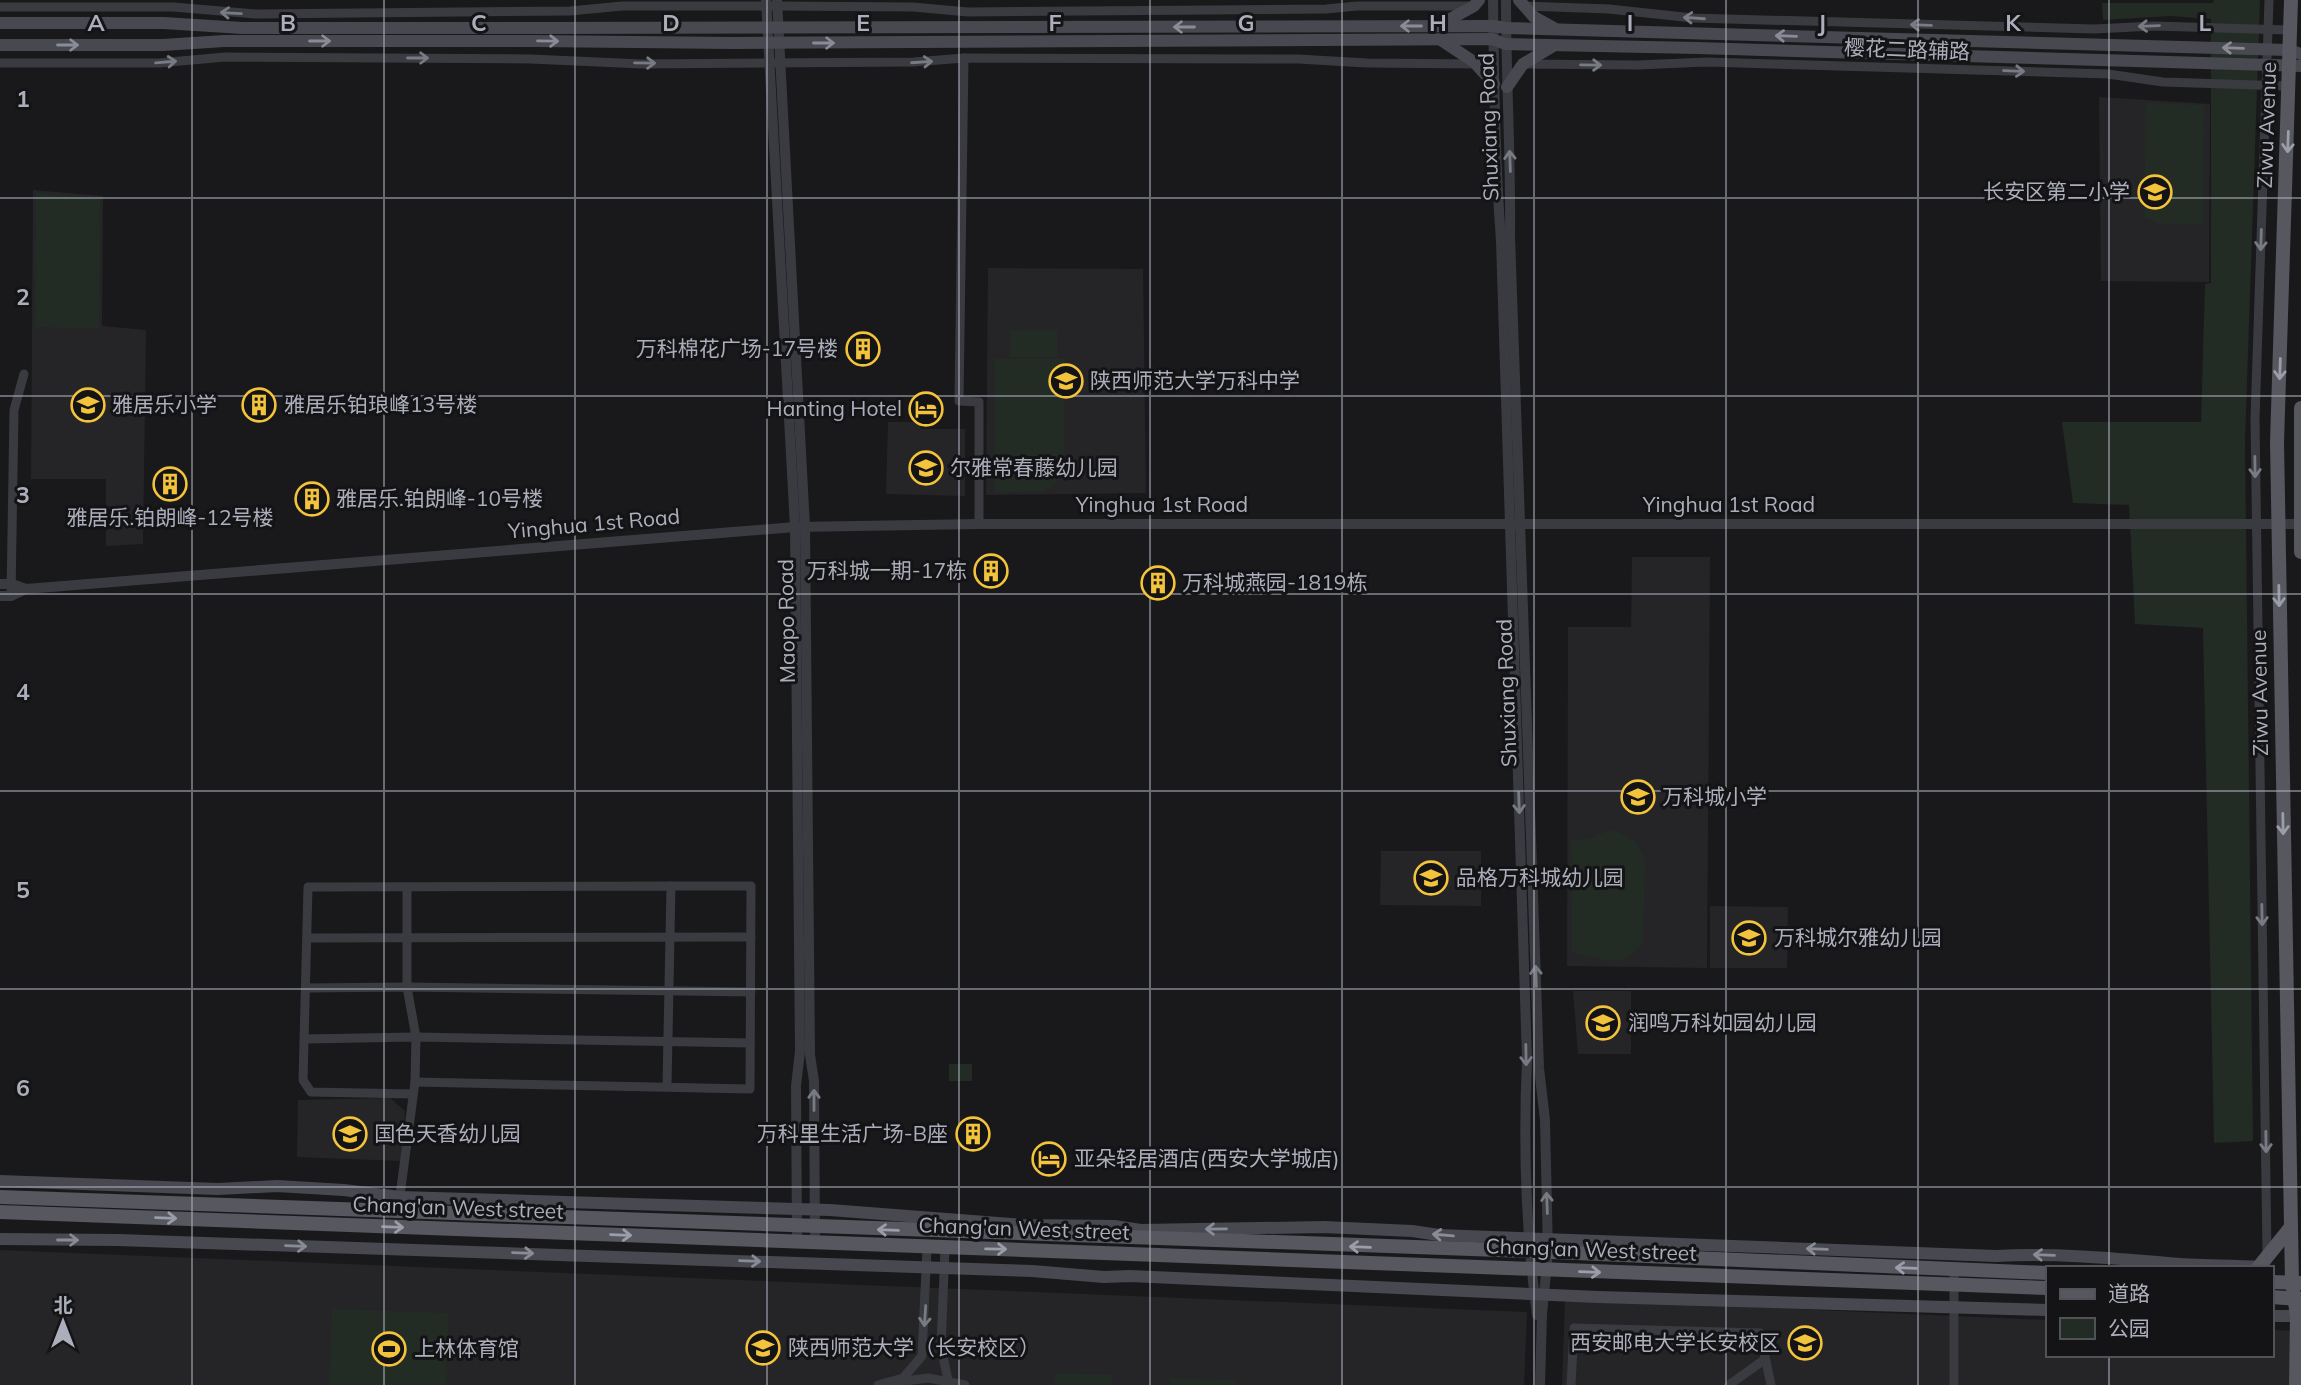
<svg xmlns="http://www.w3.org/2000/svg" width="2301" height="1385" font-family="Mulish,'Noto Sans SC',sans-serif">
  <rect width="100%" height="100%" fill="#19191b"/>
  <g fill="#252528">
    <path d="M2099,97L2210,104L2209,282L2101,281Z"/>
    <path d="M33,190L103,196L102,326L146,330L143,544L106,546V479H31Z"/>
    <path d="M988,268L1143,269L1146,493L986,495Z"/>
    <path d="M888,422H920L921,429H965V496L886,494Z"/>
    <path d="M1632,557H1710L1707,968L1567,966L1568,627H1631Z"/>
    <path d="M1381,851H1481V906L1380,905Z"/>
    <path d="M1710,906L1788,907L1787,968H1710Z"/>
    <path d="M1573,991H1631V1054H1578Z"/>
    <path d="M390,1098L405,1111L401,1161L297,1157L298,1100Z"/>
    <path d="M0,1250L1527,1312L1524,1385H0Z"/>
    <path d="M1565,1299L2047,1320V1355H2271V1330L2301,1331V1385H1562Z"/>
  </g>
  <g fill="#232b25">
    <path d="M2214,0H2260L2245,442L2253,1141L2214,1143L2203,628L2135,624L2129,505L2073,503L2062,422H2201L2205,284L2211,283V19L2170,16L2103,20L2102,3H2213Z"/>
    <path d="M2146,103L2204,105L2203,224L2161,225L2144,217Z"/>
    <path d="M36,193L100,199L99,329L35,327Z"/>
    <rect x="1010" y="330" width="47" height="27"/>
    <path d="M994,359H1064V469L1054,485L1043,491L995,493Z"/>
    <path d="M1610,830C1630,836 1640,842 1645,863L1643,941L1634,953L1621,960L1610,961L1572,953L1571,841L1588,839Z"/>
    <rect x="949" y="1064" width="23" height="17"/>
    <path d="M332,1309L449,1313L446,1385H329Z"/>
    <path d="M1059,1373L1112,1375V1385H1055V1377Z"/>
    <path d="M1171,1378L1234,1380L1238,1385H1171Z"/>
  </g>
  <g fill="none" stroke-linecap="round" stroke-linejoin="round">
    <g stroke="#3a3b40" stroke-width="9">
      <path d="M1523,6L1609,9L1693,18L2094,29L2155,26L2290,30"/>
      <path d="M0,7H173L256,14L570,11L622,6H777L913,7L968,12L1326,9L1357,6H1472"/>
      <path d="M964,58L959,401L979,402V524"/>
      <path d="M0,63H159L225,57L531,59L642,64L914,62L964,58L1298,59L1367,63L1476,64"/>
      <path d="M1525,64L1637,65L1707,62L2108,74L2163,82L2290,86"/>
      <path d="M11,596L14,410L24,374"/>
      <path d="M308,938L751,937"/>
      <path d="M307,988L407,987L751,992"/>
      <path d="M305,1039L416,1037L750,1043"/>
      <path d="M415,1082L750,1089L751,886H671"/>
      <path d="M413,1094L311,1092L303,1080L308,887L671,886L667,1086"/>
      <path d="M399,1203L415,1082L416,1037L407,987V888"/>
      <path d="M945,1248L941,1347L948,1380"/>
      <path d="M2267,1254L2255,419L2269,0"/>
      <path d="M1954,1270V1385"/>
      <path d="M898,1382L928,1378L965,1385"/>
      <path d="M878,1385L903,1378L922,1356L927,1248"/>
      <path d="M1571,1385L1574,1328L1760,1333L1771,1385"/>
      <path d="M1729,1385L1764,1360"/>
    </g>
    <g stroke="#3a3b40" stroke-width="10">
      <path d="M766,0L795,527L800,1051L796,1086L797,1242"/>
      <path d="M777,0L805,527L810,1055L814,1081L815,1242"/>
      <path d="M1493,0C1494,80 1495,160 1501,241L1527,1060C1523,1145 1526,1231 1537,1315"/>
      <path d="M1506,0C1506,78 1511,157 1510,236L1539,1068L1545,1120L1548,1253L1542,1314L1540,1385"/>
      <path d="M0,584H12L26,589"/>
      <path d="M0,596H11L26,589L795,527L979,524H2301"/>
    </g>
    <g stroke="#484950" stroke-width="12">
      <path d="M1519,0L1534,17L1554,28"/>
      <path d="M0,23H164L242,28H533L1493,26L1506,28L2289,50L2301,54"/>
      <path d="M1441,24L1474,6L1479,0"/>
      <path d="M1441,40L1474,62L1494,84"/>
      <path d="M0,45H163L224,41H534L734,43L1492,39L1505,44L1697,48L2301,66"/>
      <path d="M1507,87L1523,64L1553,46"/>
      <path d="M0,1181L218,1189L277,1186L344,1190L400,1197L830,1210L1024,1225L1114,1226L1141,1230L1324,1227L1412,1231L1439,1235L1996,1256C2054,1253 2111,1258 2168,1263C2198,1266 2229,1265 2259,1267"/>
      <path d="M0,1239L118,1240L944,1268L1032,1271L1104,1277L1130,1276L1598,1297L2047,1310"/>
      <path d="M2271,1316H2301"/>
    </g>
    <g stroke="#56575f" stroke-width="14">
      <path d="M2291,0L2277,442L2292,1282L2297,1316L2296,1385"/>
      <path d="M2301,408V552"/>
      <path d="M0,1197L1529,1251L2047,1273"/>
      <path d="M0,1212L2047,1288"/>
      <path d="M2258,1268L2291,1227"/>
      <path d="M2271,1282L2300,1283"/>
      <path d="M2271,1297L2301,1299"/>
    </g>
  </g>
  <defs><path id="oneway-shaft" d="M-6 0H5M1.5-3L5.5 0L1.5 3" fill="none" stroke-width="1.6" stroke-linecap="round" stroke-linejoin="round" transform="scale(1.75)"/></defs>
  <g stroke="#797b84">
    <use href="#oneway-shaft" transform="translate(231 13) rotate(-177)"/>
    <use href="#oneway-shaft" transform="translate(1694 18) rotate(-176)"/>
    <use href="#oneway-shaft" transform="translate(1921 25) rotate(-178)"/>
    <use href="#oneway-shaft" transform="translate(2149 26) rotate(178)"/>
    <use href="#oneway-shaft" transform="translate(418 58)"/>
    <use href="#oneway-shaft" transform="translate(166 62) rotate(-5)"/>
    <use href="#oneway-shaft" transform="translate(922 62) rotate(-4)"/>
    <use href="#oneway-shaft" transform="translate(645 63) rotate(1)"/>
    <use href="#oneway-shaft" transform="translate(1591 65) rotate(1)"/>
    <use href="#oneway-shaft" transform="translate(2014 71) rotate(2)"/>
    <use href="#oneway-shaft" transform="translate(1510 161) rotate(-92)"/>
    <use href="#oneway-shaft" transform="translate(2261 240) rotate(92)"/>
    <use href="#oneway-shaft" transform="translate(2255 467) rotate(89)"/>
    <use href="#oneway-shaft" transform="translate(1519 803) rotate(88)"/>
    <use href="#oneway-shaft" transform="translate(2262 915) rotate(89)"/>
    <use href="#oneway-shaft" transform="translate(1536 976) rotate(-92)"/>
    <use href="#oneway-shaft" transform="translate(1526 1055) rotate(89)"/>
    <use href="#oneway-shaft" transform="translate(814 1100) rotate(-90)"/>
    <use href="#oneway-shaft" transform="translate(2266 1142) rotate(89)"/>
    <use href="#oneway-shaft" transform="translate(1547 1203) rotate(-92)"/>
    <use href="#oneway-shaft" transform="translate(925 1316) rotate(94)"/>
  </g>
  <g stroke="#898b96">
    <use href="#oneway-shaft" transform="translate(1411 26) rotate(180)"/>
    <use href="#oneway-shaft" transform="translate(1184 27) rotate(180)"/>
    <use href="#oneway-shaft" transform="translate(1786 36) rotate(-178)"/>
    <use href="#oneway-shaft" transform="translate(320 41)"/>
    <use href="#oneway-shaft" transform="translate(548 41) rotate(1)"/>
    <use href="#oneway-shaft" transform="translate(824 43)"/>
    <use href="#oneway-shaft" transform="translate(68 45)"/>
    <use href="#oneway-shaft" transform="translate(2233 48) rotate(-178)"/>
    <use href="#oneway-shaft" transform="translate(1216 1229) rotate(179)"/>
    <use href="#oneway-shaft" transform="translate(1443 1235) rotate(-175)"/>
    <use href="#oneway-shaft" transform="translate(68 1240)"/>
    <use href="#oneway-shaft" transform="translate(296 1246) rotate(2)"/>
    <use href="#oneway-shaft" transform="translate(1817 1249) rotate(-178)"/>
    <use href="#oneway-shaft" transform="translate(523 1253) rotate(2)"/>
    <use href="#oneway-shaft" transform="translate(2044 1255) rotate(-178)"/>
    <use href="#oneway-shaft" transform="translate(750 1261) rotate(2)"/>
  </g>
  <g stroke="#9b9da9">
    <use href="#oneway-shaft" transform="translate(2288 142) rotate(92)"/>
    <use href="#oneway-shaft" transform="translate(2280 369) rotate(92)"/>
    <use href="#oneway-shaft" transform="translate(2279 596) rotate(89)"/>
    <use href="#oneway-shaft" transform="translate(2283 824) rotate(89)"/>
    <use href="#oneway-shaft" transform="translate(166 1218) rotate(2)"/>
    <use href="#oneway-shaft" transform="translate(393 1227) rotate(2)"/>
    <use href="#oneway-shaft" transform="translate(888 1230) rotate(-178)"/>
    <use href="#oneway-shaft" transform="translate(621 1235) rotate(2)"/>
    <use href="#oneway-shaft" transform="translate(1360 1247) rotate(-178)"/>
    <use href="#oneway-shaft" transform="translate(996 1249) rotate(1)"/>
    <use href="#oneway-shaft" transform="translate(1906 1268) rotate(-178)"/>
    <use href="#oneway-shaft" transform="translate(1590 1272) rotate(2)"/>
  </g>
  <path fill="none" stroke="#acafbb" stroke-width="2" stroke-opacity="0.55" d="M192,0V1385M384,0V1385M575,0V1385M767,0V1385M959,0V1385M1150,0V1385M1342,0V1385M1534,0V1385M1726,0V1385M1918,0V1385M2109,0V1268M0,198H2301M0,396H2301M0,594H2301M0,791H2301M0,989H2301M0,1187H2301M2109,1355V1385"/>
  <defs>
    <symbol id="school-ring" viewBox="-11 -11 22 22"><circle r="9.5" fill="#141416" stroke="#f2c33b" stroke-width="1.5"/><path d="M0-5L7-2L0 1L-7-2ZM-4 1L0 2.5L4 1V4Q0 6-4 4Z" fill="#f2c33b"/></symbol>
    <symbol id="building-ring" viewBox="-11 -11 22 22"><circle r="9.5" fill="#141416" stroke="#f2c33b" stroke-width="1.5"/><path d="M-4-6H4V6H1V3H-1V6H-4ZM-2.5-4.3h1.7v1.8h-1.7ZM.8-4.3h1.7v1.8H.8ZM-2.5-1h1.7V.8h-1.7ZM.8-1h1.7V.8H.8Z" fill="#f2c33b"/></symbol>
    <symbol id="hotel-ring" viewBox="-11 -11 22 22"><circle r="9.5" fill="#141416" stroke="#f2c33b" stroke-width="1.5"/><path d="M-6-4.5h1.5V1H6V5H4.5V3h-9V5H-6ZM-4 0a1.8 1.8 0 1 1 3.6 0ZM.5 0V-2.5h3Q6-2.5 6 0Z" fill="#f2c33b"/></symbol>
    <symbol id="university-ring" viewBox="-11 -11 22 22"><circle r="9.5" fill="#141416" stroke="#f2c33b" stroke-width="1.5"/><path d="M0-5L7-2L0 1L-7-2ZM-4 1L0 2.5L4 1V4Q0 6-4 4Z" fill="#f2c33b"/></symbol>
    <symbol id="stadium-ring" viewBox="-11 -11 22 22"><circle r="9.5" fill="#141416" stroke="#f2c33b" stroke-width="1.5"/><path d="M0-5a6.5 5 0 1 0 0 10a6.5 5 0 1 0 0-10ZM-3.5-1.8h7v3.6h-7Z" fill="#f2c33b"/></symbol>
  </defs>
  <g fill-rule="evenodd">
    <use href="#school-ring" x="2136" y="173" width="38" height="38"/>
    <use href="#building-ring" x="844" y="330" width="38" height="38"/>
    <use href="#school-ring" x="1047" y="362" width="38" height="38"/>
    <use href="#school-ring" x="69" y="386" width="38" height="38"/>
    <use href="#building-ring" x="240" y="386" width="38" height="38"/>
    <use href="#hotel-ring" x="907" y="390" width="38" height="38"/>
    <use href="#school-ring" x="907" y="449" width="38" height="38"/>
    <use href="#building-ring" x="151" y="465" width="38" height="38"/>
    <use href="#building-ring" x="293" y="480" width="38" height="38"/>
    <use href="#building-ring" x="972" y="552" width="38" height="38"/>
    <use href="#building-ring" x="1139" y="564" width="38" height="38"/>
    <use href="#school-ring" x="1619" y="778" width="38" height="38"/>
    <use href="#school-ring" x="1412" y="859" width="38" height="38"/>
    <use href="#school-ring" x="1730" y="919" width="38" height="38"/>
    <use href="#school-ring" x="1584" y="1004" width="38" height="38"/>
    <use href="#school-ring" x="331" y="1115" width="38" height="38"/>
    <use href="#building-ring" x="954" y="1115" width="38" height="38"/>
    <use href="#hotel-ring" x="1030" y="1140" width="38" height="38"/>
    <use href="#university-ring" x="1786" y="1324" width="38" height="38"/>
    <use href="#university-ring" x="744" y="1329" width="38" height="38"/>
    <use href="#stadium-ring" x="370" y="1330" width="38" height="38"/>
  </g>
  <g text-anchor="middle" stroke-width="6" stroke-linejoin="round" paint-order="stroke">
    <g font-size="21" fill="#acafbb" stroke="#141416">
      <text transform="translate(1907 50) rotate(2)" y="7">樱花二路辅路</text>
      <text transform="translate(2267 125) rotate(-88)" y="7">Ziwu Avenue</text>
      <text transform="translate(1489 127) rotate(-92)" y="7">Shuxiang Road</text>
      <text x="1162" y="512">Yinghua 1st Road</text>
      <text x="1729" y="512">Yinghua 1st Road</text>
      <text transform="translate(594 524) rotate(-5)" y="7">Yinghua 1st Road</text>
      <text transform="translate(787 621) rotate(-91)" y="7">Maopo Road</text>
      <text transform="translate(1507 693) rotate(-92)" y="7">Shuxiang Road</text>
      <text transform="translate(2260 693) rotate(-91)" y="7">Ziwu Avenue</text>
      <text transform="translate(458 1208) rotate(2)" y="7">Chang'an West street</text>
      <text transform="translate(1024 1229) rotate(2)" y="7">Chang'an West street</text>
      <text transform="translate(1591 1250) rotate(2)" y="7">Chang'an West street</text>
    </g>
    <g font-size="21" fill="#acafbb" stroke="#141416" text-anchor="start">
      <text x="2130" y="199" text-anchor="end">长安区第二小学</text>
      <text x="838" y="356" text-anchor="end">万科棉花广场-17号楼</text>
      <text x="1090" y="388">陕西师范大学万科中学</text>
      <text x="112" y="412">雅居乐小学</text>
      <text x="284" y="412">雅居乐铂琅峰13号楼</text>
      <text x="902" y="416" text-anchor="end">Hanting Hotel</text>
      <text x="950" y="475">尔雅常春藤幼儿园</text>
      <text x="336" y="506">雅居乐.铂朗峰-10号楼</text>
      <text x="170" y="525" text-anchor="middle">雅居乐.铂朗峰-12号楼</text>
      <text x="967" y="578" text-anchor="end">万科城一期-17栋</text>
      <text x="1182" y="590">万科城燕园-1819栋</text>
      <text x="1662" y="804">万科城小学</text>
      <text x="1456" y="885">品格万科城幼儿园</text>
      <text x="1774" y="945">万科城尔雅幼儿园</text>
      <text x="1628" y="1030">润鸣万科如园幼儿园</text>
      <text x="374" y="1141">国色天香幼儿园</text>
      <text x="948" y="1141" text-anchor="end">万科里生活广场-B座</text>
      <text x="1074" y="1166">亚朵轻居酒店(西安大学城店)</text>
      <text x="1780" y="1350" text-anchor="end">西安邮电大学长安校区</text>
      <text x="788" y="1355">陕西师范大学（长安校区）</text>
      <text x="414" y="1356">上林体育馆</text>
    </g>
  </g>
  <g font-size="23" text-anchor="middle" font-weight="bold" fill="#acafbb" stroke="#141416" stroke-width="6" stroke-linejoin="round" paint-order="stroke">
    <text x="96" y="31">A</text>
    <text x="288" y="31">B</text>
    <text x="479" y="31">C</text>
    <text x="671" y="31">D</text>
    <text x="863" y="31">E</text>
    <text x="1055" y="31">F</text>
    <text x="1246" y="31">G</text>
    <text x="1438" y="31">H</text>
    <text x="1630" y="31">I</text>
    <text x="1822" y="31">J</text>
    <text x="2013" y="31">K</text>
    <text x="2205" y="31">L</text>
    <text x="23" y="107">1</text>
    <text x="23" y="305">2</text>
    <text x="23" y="503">3</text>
    <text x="23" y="700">4</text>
    <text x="23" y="898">5</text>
    <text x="23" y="1096">6</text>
  </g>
  <rect x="2046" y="1266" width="228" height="91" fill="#141416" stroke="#515258" stroke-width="2"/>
  <rect x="2060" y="1289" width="35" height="10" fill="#56575f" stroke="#515258" stroke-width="2"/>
  <text x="2108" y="1301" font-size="21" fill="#acafbb">道路</text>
  <rect x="2060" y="1318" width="35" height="21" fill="#232b25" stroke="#515258" stroke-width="2"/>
  <text x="2108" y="1336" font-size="21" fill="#acafbb">公园</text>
  <g transform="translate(63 1322)" stroke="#141416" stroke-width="5" paint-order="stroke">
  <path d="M0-5L12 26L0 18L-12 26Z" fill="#acafbb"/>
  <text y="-10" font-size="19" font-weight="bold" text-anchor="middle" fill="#acafbb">北</text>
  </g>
</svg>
